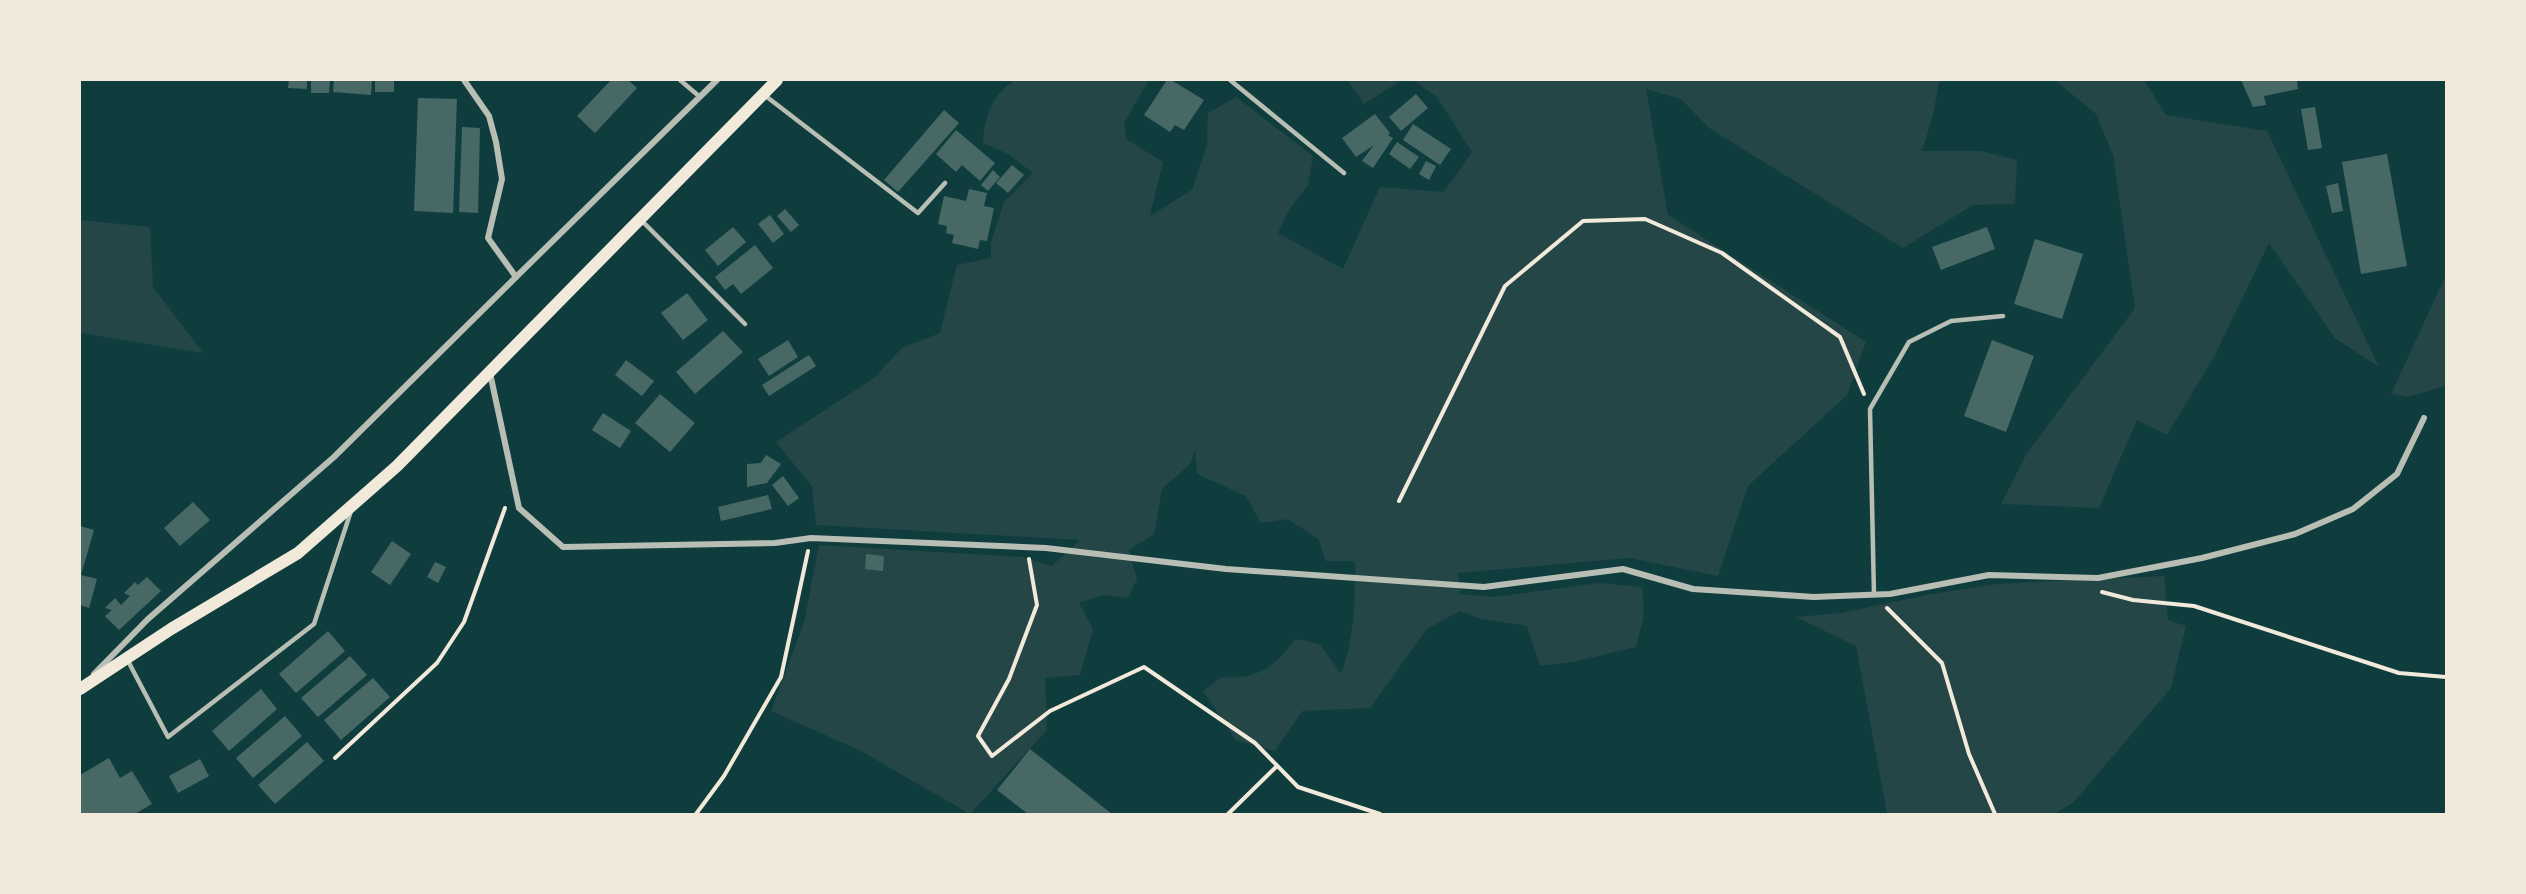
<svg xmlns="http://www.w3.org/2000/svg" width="2526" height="894" font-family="'DejaVu Sans',sans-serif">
  <rect width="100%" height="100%" fill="#0f3d3e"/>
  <g fill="#244646">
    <path d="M1015,80H1149L1124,123L1126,139L1163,162L1150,216L1192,190L1207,144L1208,113L1236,97L1313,156L1308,185L1289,210L1278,233L1343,269L1380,187L1444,192L1472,152L1437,97L1413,80H1942L1939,82L1933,115L1922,151H1980L2017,160L2015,204L1973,205L1903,248L1709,128L1681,99L1646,89L1668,215L1866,342L1847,395L1748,486L1718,576L1629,558L1458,573L1460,594L1494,597L1599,583L1642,587L1644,615L1636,647L1573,662L1540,666L1527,626L1481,619L1460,611L1427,629L1370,708L1302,711L1275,751L1236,740L1203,691L1222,677C1258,680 1275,667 1295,639L1320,644L1341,674C1355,637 1355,600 1355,561H1326L1318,539L1288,519L1261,523L1246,496L1197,474L1195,450L1191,463L1162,489L1154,534L1129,550L1137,579L1128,598L1103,595L1079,603L1093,629L1080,675L1045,678L1047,730L970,814L859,750L771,711L804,622L819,545L1023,557L1052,566L1080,540L816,525L812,486L776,442L874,378L902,348L940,333L957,265L991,258V242L1004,202L1033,173L1008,154L983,143C985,115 992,95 1015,80Z"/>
    <path d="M1347,80H1402L1364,104Z"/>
    <path d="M2055,80H2144L2166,115L2267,131L2379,367L2335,338L2269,243L2214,357L2167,435L2137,420L2099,508L2001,504L2027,453L2135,308L2113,155L2096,114Z"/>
    <path d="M80,220L150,227L153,287L203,353L80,333Z"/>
    <path d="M2446,275V386L2407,397L2391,394Z"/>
    <path d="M2164,576L2168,620L2186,626L2171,688L2073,803L2054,814H1887L1856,646L1796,617L1841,613L1931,594L1998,584Z"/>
  </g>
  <g fill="#486865">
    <path d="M289,80H307V89L288,88Z"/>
    <path d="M311,80H330L329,93H311Z"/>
    <path d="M334,80H372L371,95L333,92Z"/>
    <rect x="375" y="80" width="19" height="12"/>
    <path d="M611,80H628L637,88L595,133L577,116Z"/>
    <path d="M1167,80H1171L1204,100L1184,130L1175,125L1170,132L1144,115Z"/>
    <path d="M2241,80H2297L2298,89L2264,96L2266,105L2253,107Z"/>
    <path d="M1416,94L1428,108L1401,131L1389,117Z"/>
    <path d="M418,98L457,99L453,213L414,211Z"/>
    <path d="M2315,107L2322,148L2308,150L2301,109Z"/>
    <path d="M944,110L959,123L898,192L884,180Z"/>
    <path d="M1375,114L1390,133L1388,135L1393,138L1373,168L1362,161L1374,145L1356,157L1342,138Z"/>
    <path d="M1413,124L1451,149L1440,165L1403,140Z"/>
    <path d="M462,127L480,128L478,213L459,212Z"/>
    <path d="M956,130L995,163L980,181L962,165L956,172L936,154Z"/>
    <path d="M1397,142L1419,157L1410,169L1389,154Z"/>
    <path d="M2387,154L2407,266L2361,274L2342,162Z"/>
    <path d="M1426,161L1436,166L1429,180L1419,174Z"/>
    <path d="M1012,165L1024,175L1008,193L996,183Z"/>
    <path d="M993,170L1000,177L988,191L981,185Z"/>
    <path d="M2338,183L2343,211L2332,213L2326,186Z"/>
    <path d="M969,189L987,193L984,206L994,208L987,241L980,240L978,249L952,243L954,235L946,233L947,226L938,224L944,196L966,201Z"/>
    <path d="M785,209L799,225L791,232L777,216Z"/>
    <path d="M770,215L784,234L773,243L758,224Z"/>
    <path d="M733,227L746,242L718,266L705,250Z"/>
    <path d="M1987,227L1995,249L1941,270L1932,247Z"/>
    <path d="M2035,239L2083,254L2062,319L2014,304Z"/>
    <path d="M755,245L773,268L741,294L733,284L725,290L715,277Z"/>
    <path d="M687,293L708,320L683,340L661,313Z"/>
    <path d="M723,331L743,352L695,394L676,372Z"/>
    <path d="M788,340L798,357L769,376L758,359Z"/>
    <path d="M1992,340L2034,356L2006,432L1964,416Z"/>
    <path d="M809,355L816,366L769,396L762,385Z"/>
    <path d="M626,360L654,381L642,396L615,375Z"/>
    <path d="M660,394L695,423L670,452L635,423Z"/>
    <path d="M603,413L631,431L620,448L592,430Z"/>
    <path d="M766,455L781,464L767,483L747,487V464L761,463Z"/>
    <path d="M783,476L799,498L788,506L772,485Z"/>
    <path d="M768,495L772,509L721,521L718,507Z"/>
    <path d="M193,502L210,520L180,546L164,528Z"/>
    <path d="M80,526L94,530L81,575L97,579L89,608L80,605Z"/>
    <path d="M392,541L411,554L390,585L371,572Z"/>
    <path d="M866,554L884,556L883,571L865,569Z"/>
    <path d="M435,562L446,567L438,583L427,577Z"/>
    <path d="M147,577L161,591L119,630L105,616L112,610L105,608L115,598L121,605L130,596L124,593L135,582L138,585Z"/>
    <path d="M328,631L345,651L296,693L279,674Z"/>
    <path d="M350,656L367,675L318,717L301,698Z"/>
    <path d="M373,678L390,697L341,740L324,720Z"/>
    <path d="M261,689L277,709L229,751L212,731Z"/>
    <path d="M285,716L302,736L253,778L236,758Z"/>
    <path d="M307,742L324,761L275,804L258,785Z"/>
    <path d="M1030,749L1112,814H1028L997,790Z"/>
    <path d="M109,758L120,778L132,771L152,804L135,814H80V775Z"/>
    <path d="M200,759L209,776L178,793L169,776Z"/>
  </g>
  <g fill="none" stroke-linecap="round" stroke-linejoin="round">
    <g stroke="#f1e9da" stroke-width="4">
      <path d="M1399,501L1505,286L1583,221L1645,219L1722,253L1840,337L1864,394"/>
      <path d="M1029,559L1037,605L1009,679L978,736L992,756L1050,711L1144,667L1255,743L1298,787L1380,814"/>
      <path d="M2102,592L2133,600L2194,606L2399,673L2446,677"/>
      <path d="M1887,608L1942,663L1969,754L1995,814"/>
      <path d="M335,758L437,663L464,622L505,508"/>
      <path d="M696,814L724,776L781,677L808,551"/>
      <path d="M1228,814L1277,766"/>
    </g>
    <g stroke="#b8beb3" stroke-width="4.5">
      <path d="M680,80L700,97"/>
      <path d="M1230,80L1344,173"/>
      <path d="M763,94L918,213L945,183"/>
      <path d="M640,219L745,324"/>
      <path d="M1874,595L1870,409L1909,342L1951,321L2003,316"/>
      <path d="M128,661L168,737L314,624L351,511"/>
    </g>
    <g stroke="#b8beb3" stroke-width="6">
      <path d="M516,277L717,80"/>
      <path d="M490,373L519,508L563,547L775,543L811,538L1046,548L1226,569L1484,587L1623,569L1693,589L1814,597L1890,594L1989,575L2098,578L2202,558L2295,534L2353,509L2397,474L2424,418"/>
      <path d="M94,674L148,619L334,457L516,277L488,238L502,179L496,142L489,116L464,80"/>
    </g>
    <path stroke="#f1e9da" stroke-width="12" d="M80,689L171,629L298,553L397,466L777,80"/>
  </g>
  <rect width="2526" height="894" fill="none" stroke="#f1e9da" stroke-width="162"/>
</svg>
